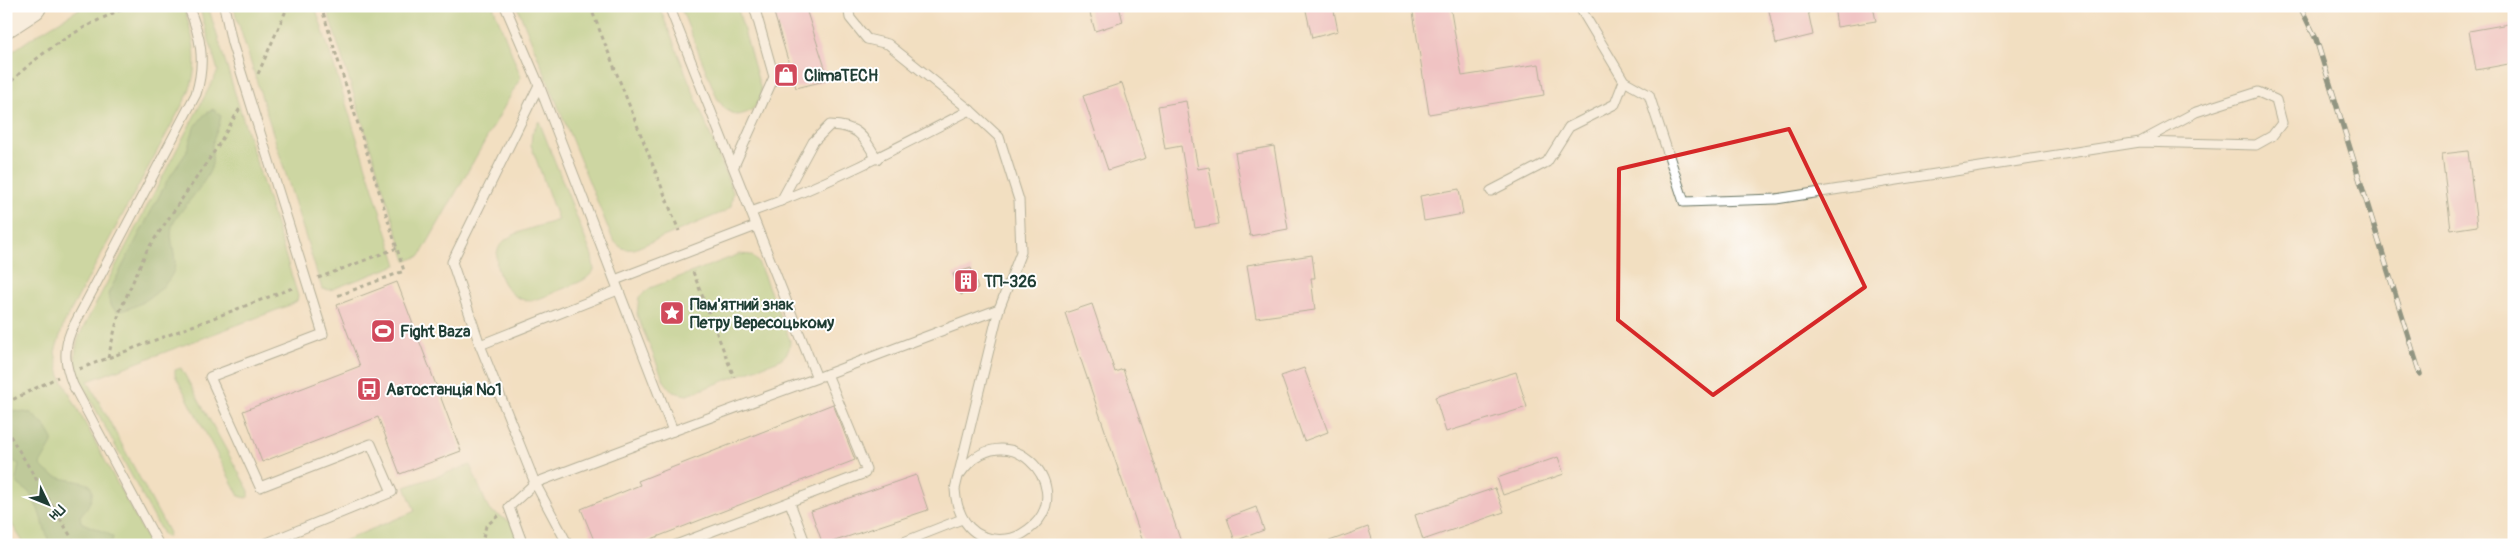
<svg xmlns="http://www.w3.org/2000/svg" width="2520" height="551" font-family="Pangolin,sans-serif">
  <rect width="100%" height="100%" fill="#fff"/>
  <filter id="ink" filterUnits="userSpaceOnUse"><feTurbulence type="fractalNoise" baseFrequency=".02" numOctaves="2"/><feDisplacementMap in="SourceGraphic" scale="10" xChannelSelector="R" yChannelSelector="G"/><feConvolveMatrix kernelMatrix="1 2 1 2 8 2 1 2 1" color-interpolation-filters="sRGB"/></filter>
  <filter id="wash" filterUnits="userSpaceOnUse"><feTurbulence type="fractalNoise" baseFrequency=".0096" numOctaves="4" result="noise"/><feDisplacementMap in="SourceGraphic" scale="20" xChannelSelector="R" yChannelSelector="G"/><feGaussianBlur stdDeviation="1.12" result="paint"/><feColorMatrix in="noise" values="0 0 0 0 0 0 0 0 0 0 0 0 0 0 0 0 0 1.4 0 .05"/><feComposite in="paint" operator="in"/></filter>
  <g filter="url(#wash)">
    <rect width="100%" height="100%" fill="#f2dfc1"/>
    <g fill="#a0cd7b" stroke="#608558">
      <path d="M84,6H183C194,38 201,64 187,96L64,323L55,352L60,376L150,545H25L6,515V56L33,37Z"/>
      <path d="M199,6H208L298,296L297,301L290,305L88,381L169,533L167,537L164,536L82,384C74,367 73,352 80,334L218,71Z"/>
      <path d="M233,6H315L397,265L330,290L322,289Z"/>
      <path d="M326,6H493L521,77L420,256L406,261Z"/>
      <path d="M517,6H659L733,192L731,206L726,211L634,249C624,250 620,248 613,240Z"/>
      <path d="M680,6H737L761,90C761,105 751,114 736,115L725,109L717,98Z"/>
      <path d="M539,121L592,256L594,270C587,281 576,283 565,288C553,292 538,302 525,300C503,297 486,256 504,241C517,230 542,226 558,220L531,145L532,133Z"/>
      <path d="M740,254L751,255L758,262L790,340C790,350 787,355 779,360L687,395L673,392L664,381L637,315L639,297L650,288Z"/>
      <path d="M181,368L249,491V496L246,498L239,496L175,375V370Z"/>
      <path d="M470,465L489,510L523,529L530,545H334L415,511L405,487Z"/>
    </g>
    <g fill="#80b06b" stroke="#507650">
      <path d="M213,109L221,116C220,127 214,135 212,145C211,151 213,158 212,164C209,181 183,206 174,222C167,234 175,251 175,263C175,285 136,311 116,311L110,305L108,294L167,181L186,153L194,128L204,115Z"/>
      <path d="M6,382L8,404L13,411L31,413L46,427L52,437V443L40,464C53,483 72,477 90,485C96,497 88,506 80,516L81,522C91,528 104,530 113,537L111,545H50L38,509L29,492L19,485L16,480L19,464L6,457Z"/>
    </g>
    <g id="blocks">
      <g fill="#eda3c6">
        <path d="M772,6H805L829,80L796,88Z"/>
        <path d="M1088,6H1119L1123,22L1095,31Z"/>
        <path d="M1305,6H1333L1338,31L1312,38Z"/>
        <path d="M1412,6H1450L1462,76L1539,64L1544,95L1429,114Z"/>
        <path d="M1768,6H1807L1813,35L1776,44Z"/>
        <path d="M1834,6H1873L1876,21L1837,27Z"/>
        <path d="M2514,23V63L2476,70L2469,31Z"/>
        <path d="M1122,83L1146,158L1108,170L1083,96Z"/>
        <path d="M1186,101L1198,169L1209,167L1219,224L1195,228L1181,146L1165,149L1158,106Z"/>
        <path d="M1274,146L1288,229L1250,236L1235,153Z"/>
        <path d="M2468,151L2477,226L2451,230L2442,154Z"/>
        <path d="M1459,189L1463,214L1424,221L1420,196Z"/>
        <path d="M1312,255L1315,278H1311L1315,310L1256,318L1247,265Z"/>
        <path d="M971,268L978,288L961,295L953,274Z"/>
        <path d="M397,282L461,451L400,474L378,417L262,462L243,411L360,366L337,305Z"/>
        <path d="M1092,304L1115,372L1123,369L1182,545H1144L1065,313Z"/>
        <path d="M1304,368L1328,432L1304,441L1281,376Z"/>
        <path d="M1516,372L1527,407L1446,432L1435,397Z"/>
        <path d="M833,404L855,460L636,545H596L581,509L640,485L638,481Z"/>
        <path d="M1558,457L1564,474L1503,495L1497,478Z"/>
        <path d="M916,475L928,510L823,545L811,511Z"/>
        <path d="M1495,488L1504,512L1423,540L1415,515Z"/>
        <path d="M1256,507L1264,530L1235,541L1227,518Z"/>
        <path d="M1368,527L1374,545H1325L1324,543Z"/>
      </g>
    </g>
  </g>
  <g filter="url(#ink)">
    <use href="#blocks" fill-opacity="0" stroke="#697665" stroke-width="1"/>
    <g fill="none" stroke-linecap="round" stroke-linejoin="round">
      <defs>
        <g id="lane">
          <path d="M224,6L232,43L323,334L210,377L260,487L371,444L392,492L262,545"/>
          <path d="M505,6L539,85L673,431L817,378L669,6"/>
          <path d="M848,6L850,18L867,39L888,44L970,110L999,137L1019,200L1021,252L999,309L955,489C957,520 974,543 1007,539C1018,538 1026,532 1034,525C1076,485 1005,410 960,474"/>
          <path d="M1579,6L1624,81L1649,95L1684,202L1776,199L2140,142L2256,145L2272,136L2282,123L2276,100L2258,92L2196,112L2140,142"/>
          <path d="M539,85L452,262L480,345L618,290"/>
          <path d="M734,166L774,77L754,6"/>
          <path d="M1491,191L1547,162L1569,127L1615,104L1624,81"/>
          <path d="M781,201L813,142L830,125C859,126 863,136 877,159"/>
          <path d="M751,212C827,185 899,147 970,110"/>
          <path d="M615,280L756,226"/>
          <path d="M480,345L535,483L673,431"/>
          <path d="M822,376L999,309"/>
          <path d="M790,503L806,545"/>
          <path d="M159,545L73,385C65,365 63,351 71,331L196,94C206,62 201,36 188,6"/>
          <path d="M523,545L509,507L535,483L568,545"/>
          <path d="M676,545L865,473L866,469L827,374"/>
          <path d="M896,545L962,519"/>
        </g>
        <path id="primary" d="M6,23L32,6"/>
      </defs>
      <use href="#lane" stroke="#697665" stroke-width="11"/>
      <use href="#primary" stroke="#697665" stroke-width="30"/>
      <g stroke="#697665" stroke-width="3" stroke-dasharray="4 4" stroke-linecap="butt">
        <path d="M321,6L404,271L337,296"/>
        <path d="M590,6L679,231"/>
        <path d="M258,74L288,6"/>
        <path d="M6,87C39,51 85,24 130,6"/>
        <path d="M693,272L734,377"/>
        <path d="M318,278L397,248"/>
        <path d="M108,358L119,313L147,250L216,149L240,108"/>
        <path d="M79,369L295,287"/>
        <path d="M6,403L58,377"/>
        <path d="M6,429L76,545"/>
        <path d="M481,545L486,526L499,515"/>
      </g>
      <use href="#lane" stroke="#fff" stroke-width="9"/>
      <use href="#primary" stroke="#fff" stroke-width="28"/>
      <defs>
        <path id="rail" d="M2300,6L2316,39L2420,374"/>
      </defs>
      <use href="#rail" stroke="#1f3d34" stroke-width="5.5"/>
      <use href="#rail" stroke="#fff" stroke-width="4" stroke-dasharray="11" stroke-linecap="butt"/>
    </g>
  </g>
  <path d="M0 0H2520V551H0ZM1789,129L1865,287L1713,395L1618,320L1619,169Z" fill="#f2dfc1" fill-opacity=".55" fill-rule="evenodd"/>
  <path fill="none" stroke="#d62828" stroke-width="4" stroke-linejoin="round" d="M1789,129L1865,287L1713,395L1618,320L1619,169Z"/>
  <defs>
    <symbol id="shop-square" viewBox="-11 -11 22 22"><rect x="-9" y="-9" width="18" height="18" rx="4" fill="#d1495b" stroke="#fff"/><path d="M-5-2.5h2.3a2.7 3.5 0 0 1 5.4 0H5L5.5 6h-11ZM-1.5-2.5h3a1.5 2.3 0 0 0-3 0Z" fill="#fff"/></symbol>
    <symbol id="building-square" viewBox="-11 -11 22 22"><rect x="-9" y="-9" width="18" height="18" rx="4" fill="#d1495b" stroke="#fff"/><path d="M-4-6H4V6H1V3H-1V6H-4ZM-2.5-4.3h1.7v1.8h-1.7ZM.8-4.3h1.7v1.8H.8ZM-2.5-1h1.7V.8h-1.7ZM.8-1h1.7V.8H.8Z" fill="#fff"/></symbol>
    <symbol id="sight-square" viewBox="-11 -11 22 22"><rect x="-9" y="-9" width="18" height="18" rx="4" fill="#d1495b" stroke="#fff"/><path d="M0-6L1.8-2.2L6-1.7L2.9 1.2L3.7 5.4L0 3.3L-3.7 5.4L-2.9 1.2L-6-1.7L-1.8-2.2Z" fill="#fff"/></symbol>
    <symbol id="stadium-square" viewBox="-11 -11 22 22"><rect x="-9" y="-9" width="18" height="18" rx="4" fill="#d1495b" stroke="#fff"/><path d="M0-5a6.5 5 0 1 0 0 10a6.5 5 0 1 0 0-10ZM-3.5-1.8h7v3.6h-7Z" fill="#fff"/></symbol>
    <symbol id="bus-square" viewBox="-11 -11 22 22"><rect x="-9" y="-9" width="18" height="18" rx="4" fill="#d1495b" stroke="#fff"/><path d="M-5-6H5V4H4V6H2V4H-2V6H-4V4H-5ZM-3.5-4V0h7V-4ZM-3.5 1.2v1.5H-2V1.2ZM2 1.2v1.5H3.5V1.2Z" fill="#fff"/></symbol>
  </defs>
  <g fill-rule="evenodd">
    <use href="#shop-square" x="772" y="61" width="28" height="28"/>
    <use href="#building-square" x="952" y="267" width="28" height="28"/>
    <use href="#sight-square" x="658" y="299" width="28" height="28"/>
    <use href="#stadium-square" x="369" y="317" width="28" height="28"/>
    <use href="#bus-square" x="355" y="375" width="28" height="28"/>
  </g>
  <g text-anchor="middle" stroke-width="4" stroke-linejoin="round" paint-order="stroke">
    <g font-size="16" font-weight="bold" fill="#1f3d34" stroke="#fff" text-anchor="start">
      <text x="804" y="81">ClimaTECH</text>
      <text x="984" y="287">ТП-326</text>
      <text x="690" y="310">Пам'ятний знак<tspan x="690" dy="18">Петру Вересоцькому</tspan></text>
      <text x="400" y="337">Fight Baza</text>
      <text x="386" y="395">Автостанція №1</text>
    </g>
  </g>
  <rect width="2520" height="551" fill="none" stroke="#fff" stroke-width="25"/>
  <g transform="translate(48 504) rotate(133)" stroke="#ffffff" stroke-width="4" paint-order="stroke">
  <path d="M0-4L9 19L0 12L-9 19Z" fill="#1f3d34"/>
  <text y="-8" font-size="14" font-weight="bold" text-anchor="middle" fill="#1f3d34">Пн</text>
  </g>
</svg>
